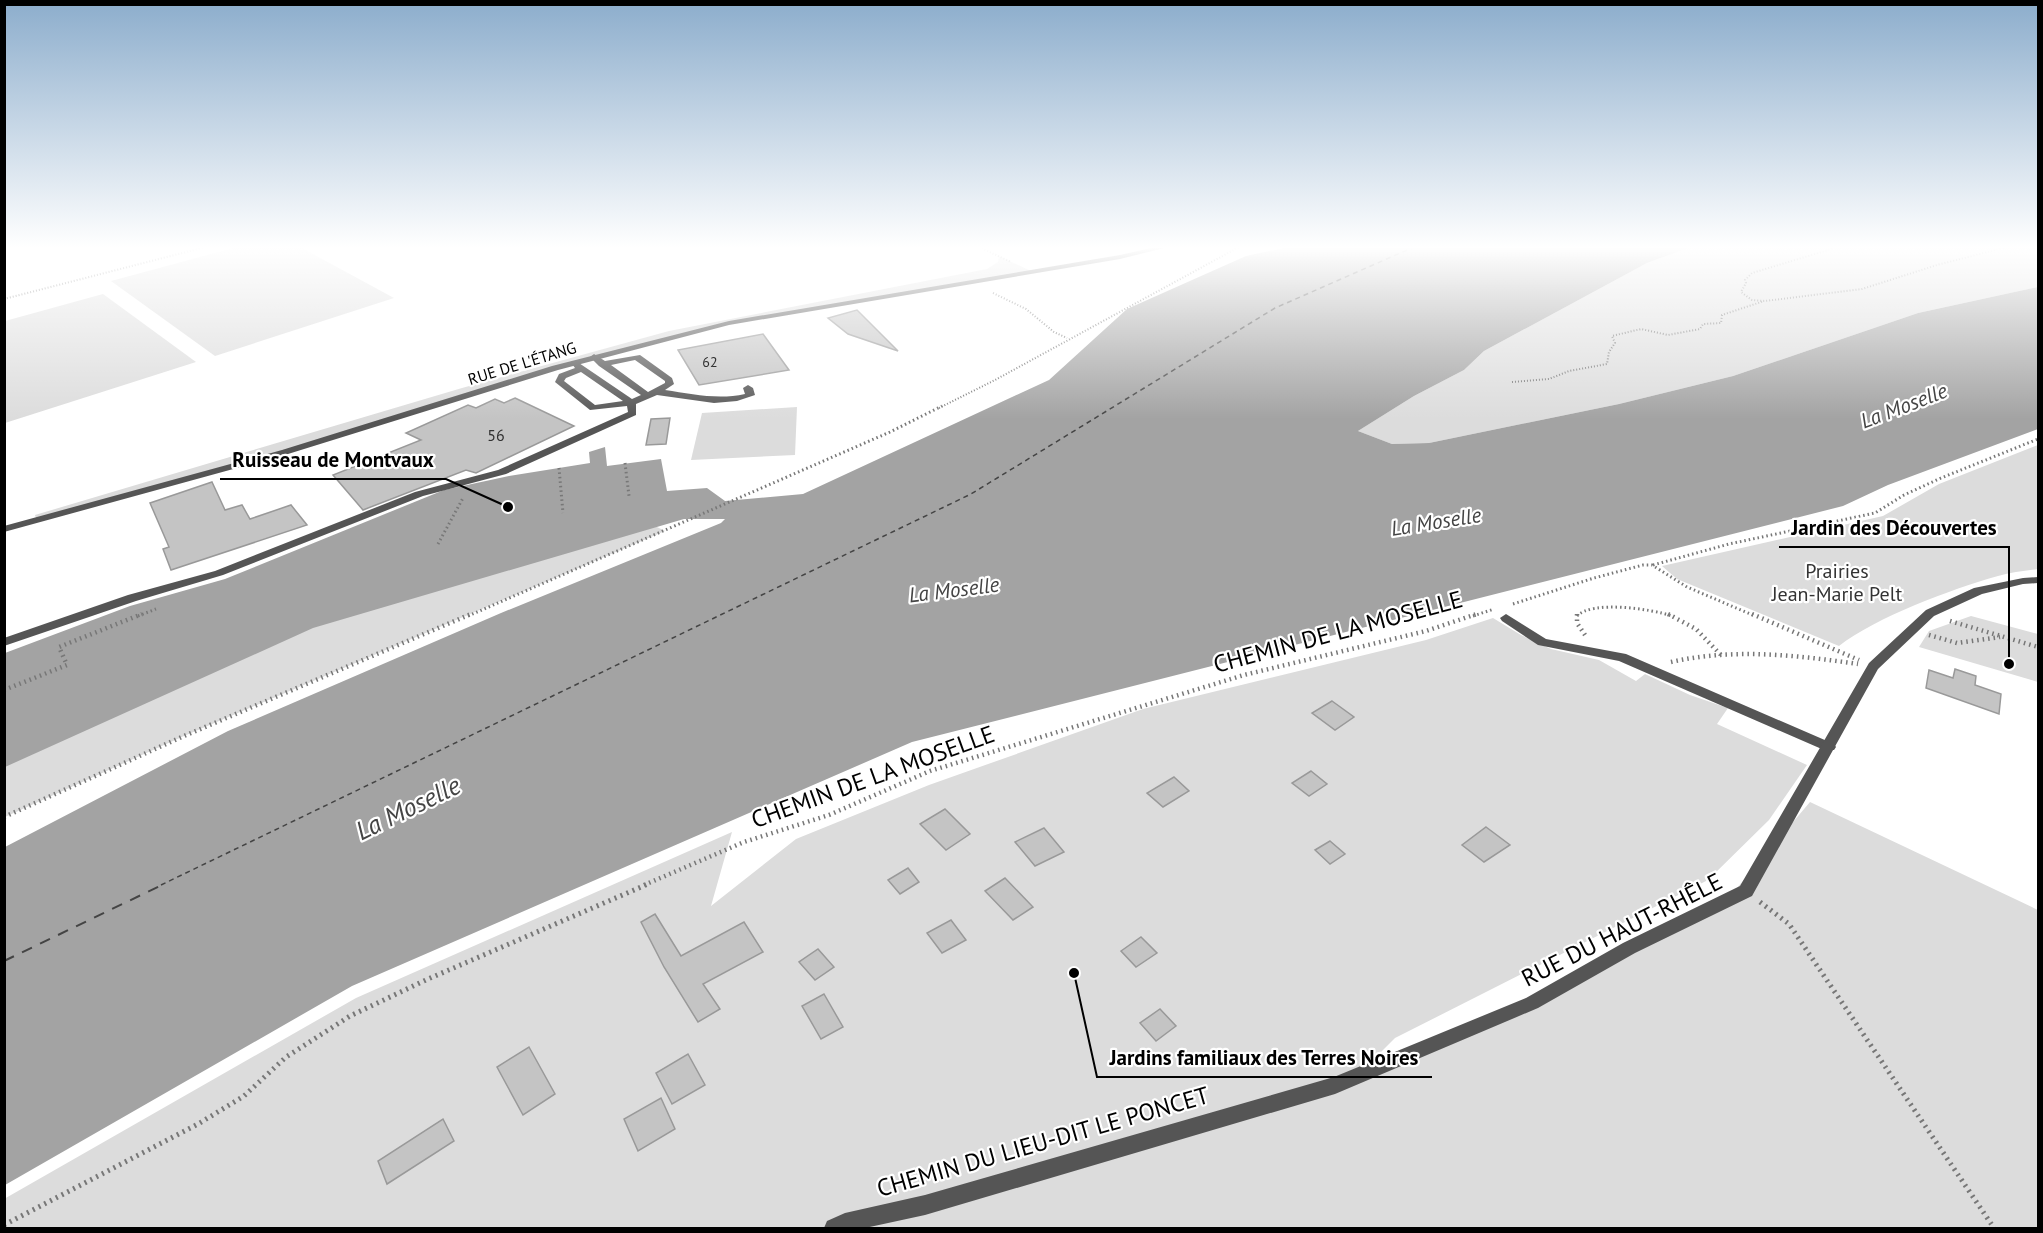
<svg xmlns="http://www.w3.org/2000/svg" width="2043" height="1233" font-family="'PT Sans',sans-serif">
  <rect width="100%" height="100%" fill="#fff"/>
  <g fill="#dcdcdc">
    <path d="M237,247H300L394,298L215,356L111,281Z"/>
    <path d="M1691,247H2038V287L1918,313L1733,376L1619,404L1429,443L1392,444L1358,431L1414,396L1464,370L1484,351L1647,263Z"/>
    <path d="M999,256L1031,271L729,323L594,357L285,452L37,521L35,515L462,388L669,331L987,269L998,262Z"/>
    <path d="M103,294L196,362L5,423V321Z"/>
    <path d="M797,407L795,455L691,460L702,413Z"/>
    <path d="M2038,445V569C2025,571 2011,572 1998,576C1952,589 1876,617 1839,646L1677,579L1662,566L1883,516L1939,484Z"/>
    <path d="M653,525L665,531L184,736L5,817V741L231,630Z"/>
    <path d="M1971,616L2038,634V682L1919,647L1929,631Z"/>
    <path d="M1493,618L1521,635L1551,649L1599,660L1636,681L1645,674L1690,695L1728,708L1717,724L1807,765L1769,820L1708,880L1395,1038L1344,1089L1720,908L1810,802L2038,910V1228H5L4,1199L356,998L732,832L711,906L796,839L929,785L1143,709L1426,640Z"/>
  </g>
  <path fill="#a3a3a3" d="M1289,247H1691L1647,263L1484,351L1464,370L1414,396L1358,431L1392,444L1429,443L1619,404L1733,376L1918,313L2038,287V429L1888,485L1843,506L912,742L352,986L5,1185V847L228,731L501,613L721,523L725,519H684L313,628L5,767V653L130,606L225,579L444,490L509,476L590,463L589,452L605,447L607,466L661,459L667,491L707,488L725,501L803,494L1049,380L1127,309L1246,256Z"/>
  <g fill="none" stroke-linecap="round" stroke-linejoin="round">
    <path stroke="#444" stroke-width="1.5" stroke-dasharray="5 4" stroke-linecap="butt" d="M161,885L971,494L1275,308L1414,247"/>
    <path stroke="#444" stroke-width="2" stroke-dasharray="11 9" stroke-linecap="butt" d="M4,961L164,884"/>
  </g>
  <g fill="#c4c4c4" stroke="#999" stroke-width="1.5">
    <path d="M857,310L898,351L848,334L828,318Z"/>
    <path d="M763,334L789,370L699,385L678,350Z"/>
    <path d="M515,398L574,426L476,473L466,470L363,510L333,475L421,440L406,433L468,405L476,408L495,399L504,403Z"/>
    <path d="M670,418L666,444L646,445L651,419Z"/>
    <path d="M212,482L225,510L242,505L250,519L291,505L307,525L171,570L163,549L169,547L150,503Z"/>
    <path d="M1955,669L1976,676L1975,685L2001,694L1999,714L1926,688L1929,670L1953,678Z"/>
    <path d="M1332,701L1354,717L1335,730L1312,713Z"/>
    <path d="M1311,771L1327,784L1309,796L1292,783Z"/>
    <path d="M1174,777L1189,791L1163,807L1147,793Z"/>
    <path d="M945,809L970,834L946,850L920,824Z"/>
    <path d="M1486,827L1510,845L1484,862L1462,845Z"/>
    <path d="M1044,828L1064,852L1035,866L1015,842Z"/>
    <path d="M1330,841L1345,854L1330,864L1315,850Z"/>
    <path d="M908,868L919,882L900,894L888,880Z"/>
    <path d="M1005,878L1033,907L1013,920L985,891Z"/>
    <path d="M655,914L681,956L744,922L763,952L703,984L720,1009L698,1022L664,967L641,922Z"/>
    <path d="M951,920L966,940L942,953L927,933Z"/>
    <path d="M1141,937L1157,953L1136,967L1121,951Z"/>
    <path d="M818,949L834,967L815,980L799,962Z"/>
    <path d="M824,994L843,1027L821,1039L802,1006Z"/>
    <path d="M1160,1009L1176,1026L1156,1041L1140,1023Z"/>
    <path d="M529,1047L555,1094L523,1115L497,1067Z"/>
    <path d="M688,1054L705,1085L672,1104L656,1073Z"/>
    <path d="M661,1098L675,1129L638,1151L624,1119Z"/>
    <path d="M443,1119L454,1141L387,1184L378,1161Z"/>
  </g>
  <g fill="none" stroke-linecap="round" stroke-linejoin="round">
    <g stroke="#777" stroke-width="2" stroke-dasharray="1 2" stroke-linecap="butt">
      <path d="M979,247L1011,262"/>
      <path d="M1838,247L1752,273L1745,280L1746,283L1741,292L1752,300L1765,301L1862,289L1937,265L2007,247"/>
      <path d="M993,293L1026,309L1054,332L1067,338"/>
      <path d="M4,299L205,247"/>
      <path d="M1512,382L1549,379L1569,371L1607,364L1609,352L1615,343L1612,336L1641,329L1668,335L1700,329L1703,324L1721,323L1722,315L1764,301"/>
      <path d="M939,408L995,380L1239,247"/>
    </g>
    <g stroke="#777" stroke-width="3" stroke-dasharray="1.5 3" stroke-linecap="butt">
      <path d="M625,463L629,496"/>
      <path d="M559,468L563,513"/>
      <path d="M438,544L463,498"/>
      <path d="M1653,565L1729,544L1875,513L1904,495L1941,478L2038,439"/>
      <path d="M1513,604L1594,578L1643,565H1652L1687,587L1755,616"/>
      <path d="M138,616L156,609"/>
      <path d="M468,616L890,432L942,406"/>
      <path d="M1473,616L1494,609"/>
      <path d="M1577,616C1592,600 1652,609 1672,616"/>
    </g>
    <g stroke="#777" stroke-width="4.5" stroke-dasharray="1.5 4" stroke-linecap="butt">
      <path d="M1577,614V623L1585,635"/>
      <path d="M1668,614L1696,629L1721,655"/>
      <path d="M1752,614L1859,660"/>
      <path d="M1950,621L2038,647"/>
      <path d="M1929,635L1957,643L2000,637"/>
      <path d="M1671,662C1733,648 1796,655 1858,664"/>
      <path d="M4,690L67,665L59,647L142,614"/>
      <path d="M4,817L184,736L471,614"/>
      <path d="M644,885L744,842L829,815L930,771L1244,675L1426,631L1477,614"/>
    </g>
    <g stroke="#777" stroke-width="5" stroke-dasharray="2 4.5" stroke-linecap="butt">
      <path d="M1760,902L1789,924L1994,1228"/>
      <path d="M4,1225L198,1124L244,1096L286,1057L350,1016L428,979L648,884"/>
    </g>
    <g fill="#555" fill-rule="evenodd">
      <path d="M594,354L605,361L640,355L672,378L674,384L665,390C692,394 718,400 745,394L743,388L748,385L753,388L755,395L737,401L714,403L657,395L636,404V415L506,474L423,496L223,575L136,601L4,646V638L128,595L215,571L415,492L498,470L628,412L627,406L590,410L555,382L559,374L575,368L572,364L576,361L632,399L641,395L599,366L590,357ZM635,360L665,381V383L648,392L611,365ZM581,372L623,401L595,405L564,381L566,378Z"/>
      <path d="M1506,614L1546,639L1626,654L1834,744L1836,747L1834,750H1824L1619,661L1538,645L1502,621L1500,618Z"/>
    </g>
    <g fill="#555" fill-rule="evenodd">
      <path d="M1156,247H1168L1120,259L729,325L558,370L288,454L4,532V526L282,450L552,366L729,321L1120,255Z"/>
      <path d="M2038,577V583L2023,584L1982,594L1934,616L1878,669L1752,896L1635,953L1538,1008L1335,1094L925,1215L865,1228H824L827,1221L845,1213L925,1195L1334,1077L1526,998L1623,943L1740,886L1869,663L1926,610L1974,588L2023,578Z"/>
    </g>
  </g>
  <linearGradient id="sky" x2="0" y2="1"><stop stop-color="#8cadcc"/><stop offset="0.59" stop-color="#fff"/><stop offset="1" stop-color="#fff" stop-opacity="0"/></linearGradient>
  <rect width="2043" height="419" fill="url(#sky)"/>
  <g text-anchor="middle" stroke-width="4.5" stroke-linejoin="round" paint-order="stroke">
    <g font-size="14" fill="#313131">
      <text x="710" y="367">62</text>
    </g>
    <g font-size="16" fill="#000" stroke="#fff">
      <text transform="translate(522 363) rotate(-17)" y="6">RUE DE L'ÉTANG</text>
    </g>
    <g font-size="16" fill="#313131">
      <text x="496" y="441">56</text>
    </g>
    <g font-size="20" fill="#333" stroke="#fff">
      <text x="1837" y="578">Prairies<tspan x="1837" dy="23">Jean-Marie Pelt</tspan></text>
    </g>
    <g font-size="21" font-style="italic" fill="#444" stroke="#fff">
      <text transform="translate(1904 406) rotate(-21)" y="7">La Moselle</text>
      <text transform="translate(1436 522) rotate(-9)" y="7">La Moselle</text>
      <text transform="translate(954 590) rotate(-7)" y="7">La Moselle</text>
    </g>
    <g font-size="24" fill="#000" stroke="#fff">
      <text transform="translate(1338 632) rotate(-15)" y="8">CHEMIN DE LA MOSELLE</text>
      <text transform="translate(873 777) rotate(-20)" y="8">CHEMIN DE LA MOSELLE</text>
      <text transform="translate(1622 930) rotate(-27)" y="8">RUE DU HAUT-RHÊLE</text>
      <text transform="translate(1043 1142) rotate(-16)" y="8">CHEMIN DU LIEU-DIT LE PONCET</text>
    </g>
    <g font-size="26" font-style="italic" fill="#444" stroke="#fff">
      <text transform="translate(408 808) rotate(-26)" y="9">La Moselle</text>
    </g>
  </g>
  <path fill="none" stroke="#000" stroke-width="2" d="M508 507L446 479H220M2009 664L2009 547H1779M1074 973L1097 1077H1432"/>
  <g fill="#000" stroke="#fff" stroke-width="2">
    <circle cx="508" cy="507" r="6"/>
    <circle cx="2009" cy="664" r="6"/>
    <circle cx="1074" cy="973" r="6"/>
  </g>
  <g font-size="21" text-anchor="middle" font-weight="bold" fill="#000" stroke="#fff" stroke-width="4.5" stroke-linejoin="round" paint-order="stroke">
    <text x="333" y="467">Ruisseau de Montvaux</text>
    <text x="1894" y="535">Jardin des Découvertes</text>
    <text x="1264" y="1065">Jardins familiaux des Terres Noires</text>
  </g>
  <rect width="2043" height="1233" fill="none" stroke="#000000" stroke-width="12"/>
</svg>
